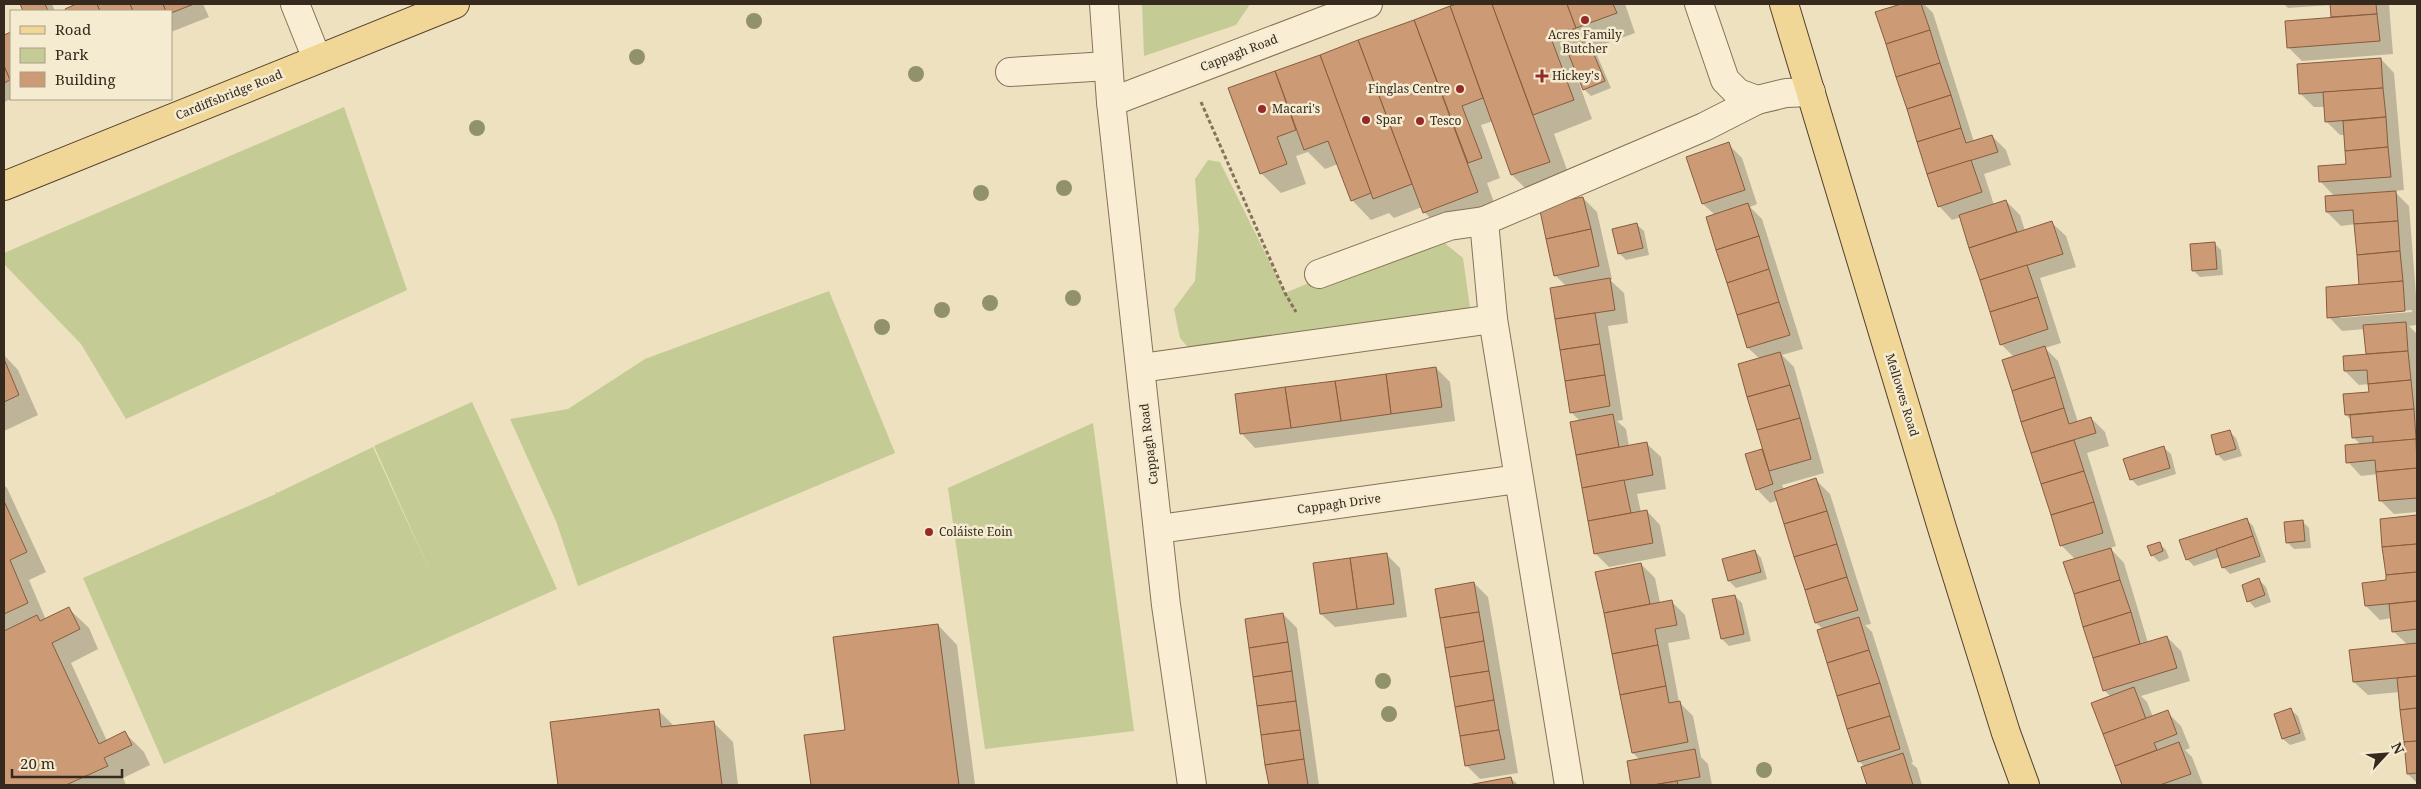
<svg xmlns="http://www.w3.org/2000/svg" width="2421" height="789" font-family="'Noto Serif',serif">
  <rect width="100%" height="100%" fill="#eee1c0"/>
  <g fill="#c4cb94">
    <path d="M1142,4H1250L1236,25L1144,56Z"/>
    <path d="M344,107L407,290L126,419L81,344L4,264V253Z"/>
    <path d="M1208,160L1220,162L1285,293L1431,232L1463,258L1472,322L1199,360L1180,338L1174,309L1195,281L1199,230L1195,179Z"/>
    <path d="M829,291L895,453L578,586L556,521L510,419L568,409L645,359Z"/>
    <path d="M472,402L557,589L164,764L83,578L276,494L275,491L277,493L373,447L435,582L374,446Z"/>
    <path d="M1093,423L1134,731L985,749L948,488Z"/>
  </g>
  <g fill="#0003" fill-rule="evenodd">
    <path d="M21,4H52L55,11H24Z"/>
    <path d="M77,4H203L209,17L171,32V11H68L67,9Z"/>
    <path d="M1461,4H1625L1635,33L1594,48L1611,88L1591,96L1584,89L1579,77L1577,78L1592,119L1554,134L1573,186L1536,199L1512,175L1493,121L1481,125L1500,178L1487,183L1497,211L1444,231L1424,212L1422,207L1394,218L1389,213L1371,220L1352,200L1338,164L1325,169L1308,152L1296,156L1306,184L1281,193L1261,173L1230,89Z"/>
    <path d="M1906,4H1924L1933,13L1974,142L1992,136L2006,150L2011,165L1984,174L1994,205L2006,201L2020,215L2025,231L2052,223L2066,236L2076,267L2040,278L2061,343L2045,348L2058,361L2078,422L2091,418L2105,432L2109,446L2087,453L2116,546L2110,548L2124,563L2148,643L2167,637L2181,651L2190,681L2141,696L2147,702L2153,717L2167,712L2181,726L2190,748L2185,750L2192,757L2203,785H2123L2093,704L2111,697L2104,690L2065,563L2076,560L2061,545L2004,360L2014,357L2001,344L1961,217L1952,220L1939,206L1877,13Z"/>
    <path d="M2284,4H2389L2393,54L2302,61L2288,47L2332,18L2331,5L2288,8Z"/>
    <path d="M11,34V99L4,102V37Z"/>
    <path d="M2381,59L2394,73L2404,190L2394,191L2409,206L2417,308V325L2409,326L2417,334V512L2394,514L2380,500L2378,474L2361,476L2348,462L2361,445L2353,437L2351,420L2346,415L2371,393L2370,384L2359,385L2345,371L2367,356L2365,329L2342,331L2329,317L2360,286L2356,224L2341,226L2327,212L2335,197L2321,182L2347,165L2345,135H2340L2327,122L2325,107H2314L2301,94ZM2412,310V312L2340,318V315Z"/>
    <path d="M1728,144L1742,158L1757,204L1750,207L1762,219L1803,349L1782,355L1794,367L1824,473L1782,485L1784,490L1816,480L1830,494L1871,624L1865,625L1872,632L1913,762L1911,763L1917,768L1922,785H1868L1863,768L1865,767L1859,761L1823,629L1816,623L1778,500L1770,503L1757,489L1747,455L1764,450L1760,359L1748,348L1708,217L1715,215L1703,204Z"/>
    <path d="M1583,198L1597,212L1612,279L1610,280L1624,293L1628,323L1608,326L1623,420L1617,421L1626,429L1629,447L1647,444L1661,457L1666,489L1637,494L1641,512L1647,511L1660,525L1666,556L1609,567L1595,553L1572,423L1580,421L1571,412L1552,289L1566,286L1555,275Z"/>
    <path d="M1637,225L1644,231L1649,255L1626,260L1619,253Z"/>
    <path d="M2214,243L2221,250L2223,275L2200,277L2193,270Z"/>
    <path d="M4,355L18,370L38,415L4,431Z"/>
    <path d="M1436,368L1450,382L1455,421L1255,448L1242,434Z"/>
    <path d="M2229,431L2236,438L2242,456L2224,461L2217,454Z"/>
    <path d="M2164,448L2171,454L2176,474L2138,486L2131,479Z"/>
    <path d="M4,485L7,488L46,572L29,580L46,620L69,609L89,628L98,649L71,663L107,741L125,733L144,752L150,765L123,778L126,785H4Z"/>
    <path d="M2417,516V783L2408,774L2400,692L2368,695L2354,682L2408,645L2393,631L2392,618L2380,620L2366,606L2387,581L2381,520Z"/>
    <path d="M2246,519L2253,526L2266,562L2230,574L2223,567L2220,557L2194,566L2187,559Z"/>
    <path d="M2302,521L2309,528L2311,548L2294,549L2287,542Z"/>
    <path d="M2159,543L2166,550L2169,558L2159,562L2152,555Z"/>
    <path d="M1755,551L1761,558L1767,579L1736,588L1729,581L1724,560Z"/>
    <path d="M1386,554L1400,568L1407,617L1335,627L1321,614Z"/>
    <path d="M1641,564L1655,578L1660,603L1671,601L1685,615L1690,639L1668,643L1679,702L1693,716L1701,757L1708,764L1712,785H1633L1628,762L1640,760L1633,753L1597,573Z"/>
    <path d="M2259,580L2266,587L2271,602L2255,608L2249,601Z"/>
    <path d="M1474,583L1488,597L1518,773L1480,779L1466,765Z"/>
    <path d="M1735,596L1742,603L1751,641L1729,646L1722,639L1714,600Z"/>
    <path d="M1283,614L1297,628L1319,785H1270L1246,620Z"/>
    <path d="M938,625L957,645L975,785H812L806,736L846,731Z"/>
    <path d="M658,710L675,727L713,722L733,742L738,785H560L552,724Z"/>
    <path d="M2291,710L2298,716L2306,740L2290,745L2283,739Z"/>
    <path d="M1511,778L1518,785H1475Z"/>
  </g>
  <g fill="#cc9b76" stroke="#865c3e">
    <path d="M20,4H45L48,11H23Z"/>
    <path d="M76,4H97L100,11H66L65,9Z"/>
    <path d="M97,4H130L133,11H100Z"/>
    <path d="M130,4H163L166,11H133Z"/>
    <path d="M163,4H194L171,13L166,11Z"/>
    <path d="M1457,4H1492L1550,162L1511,175L1450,6Z"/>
    <path d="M1492,4H1567L1576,28L1551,38L1574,100L1533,115Z"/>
    <path d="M1567,4H1613L1617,13L1576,28Z"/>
    <path d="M1901,4H1921L1930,30L1886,44L1875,12Z"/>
    <path d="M2330,4H2376L2377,14L2331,17Z"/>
    <path d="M1450,6L1483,98L1462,106L1482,158L1468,163L1414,20Z"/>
    <path d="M2377,14L2380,41L2287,48L2285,21Z"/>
    <path d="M1414,20L1478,192L1423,213L1358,40Z"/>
    <path d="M1930,30L1940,63L1896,77L1886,44Z"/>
    <path d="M11,32V79L10,80L4,66V35Z"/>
    <path d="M1358,40L1412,184L1373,199L1320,55Z"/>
    <path d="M1588,40L1605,81L1583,90L1566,48Z"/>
    <path d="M1320,55L1371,193L1351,201L1328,141L1304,150L1275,71Z"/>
    <path d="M2381,58L2383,88L2299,94L2297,64Z"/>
    <path d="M1940,63L1951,95L1907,109L1896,77Z"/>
    <path d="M4,66L10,80L4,83Z"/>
    <path d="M1275,71L1296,130L1277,137L1287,164L1260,174L1228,88Z"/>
    <path d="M2383,88L2386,117L2325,122L2323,92Z"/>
    <path d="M1951,95L1961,128L1917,142L1907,109Z"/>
    <path d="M2386,117L2388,147L2345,151L2343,121Z"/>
    <path d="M1961,128L1966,143L1992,135L1998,152L1927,174L1917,142Z"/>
    <path d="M1729,142L1745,190L1702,204L1686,157Z"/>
    <path d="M2388,147L2391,177L2319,182L2318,166L2346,164L2345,151Z"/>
    <path d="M1971,160L1982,192L1938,207L1927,174Z"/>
    <path d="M2396,191L2398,221L2354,224L2353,210L2326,212L2325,196Z"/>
    <path d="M1583,197L1591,229L1546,239L1539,206Z"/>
    <path d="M2006,200L2017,232L1969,248L1959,215Z"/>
    <path d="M1748,203L1759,236L1716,250L1706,217Z"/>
    <path d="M2052,221L2063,254L1980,280L1969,248Z"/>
    <path d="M2398,221L2400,251L2357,255L2354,224Z"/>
    <path d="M1637,223L1643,248L1618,254L1612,229Z"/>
    <path d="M1591,229L1599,266L1554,276L1546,239Z"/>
    <path d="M1759,236L1769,269L1727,283L1716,250Z"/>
    <path d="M2215,242L2217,269L2192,271L2190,244Z"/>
    <path d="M2400,251L2403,281L2359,285L2357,255Z"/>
    <path d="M2027,265L2038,297L1990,312L1980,280Z"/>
    <path d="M1769,269L1779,302L1737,315L1727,283Z"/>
    <path d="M1610,278L1615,310L1555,319L1550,288Z"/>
    <path d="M2403,281L2405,311L2327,318L2326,287Z"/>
    <path d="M2038,297L2048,329L2000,345L1990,312Z"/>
    <path d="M1779,302L1790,335L1747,348L1737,315Z"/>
    <path d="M1595,313L1600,344L1560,350L1555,319Z"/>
    <path d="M2406,322L2408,351L2366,354L2363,325Z"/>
    <path d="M1600,344L1605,375L1565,381L1560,350Z"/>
    <path d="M2045,346L2055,377L2012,391L2002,360Z"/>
    <path d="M2408,351L2411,380L2368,384L2367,370L2344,371L2343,356Z"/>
    <path d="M1780,352L1790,385L1747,397L1738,364Z"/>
    <path d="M4,359L19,395L4,402Z"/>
    <path d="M1436,367L1442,407L1391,414L1386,374Z"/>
    <path d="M1386,374L1391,414L1341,421L1335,381Z"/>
    <path d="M1605,375L1610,406L1570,413L1565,381Z"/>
    <path d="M2055,377L2064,408L2021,422L2012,391Z"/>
    <path d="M2411,380L2414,409L2345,415L2343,394L2369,392L2368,384Z"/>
    <path d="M1335,381L1341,421L1291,428L1285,387Z"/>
    <path d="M1790,385L1800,418L1757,430L1747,397Z"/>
    <path d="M1285,387L1291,428L1240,434L1235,394Z"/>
    <path d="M2064,408L2069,424L2091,417L2096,433L2031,453L2021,422Z"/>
    <path d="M2414,409L2416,439L2373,443V436L2352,438L2350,415Z"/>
    <path d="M1613,414L1619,447L1576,455L1570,422Z"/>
    <path d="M1800,418L1811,459L1769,471L1757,430Z"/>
    <path d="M2230,430L2236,449L2216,455L2211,435Z"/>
    <path d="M2416,439L2417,468L2376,472L2375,460L2346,463L2345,445Z"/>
    <path d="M2074,440L2084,471L2041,484L2031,453Z"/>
    <path d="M1647,442L1653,475L1582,488L1576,455Z"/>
    <path d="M2164,446L2170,468L2130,480L2123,459Z"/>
    <path d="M1762,449L1773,484L1756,490L1745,454Z"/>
    <path d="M2417,468V498L2379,501L2376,472Z"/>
    <path d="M2084,471L2094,502L2051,515L2041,484Z"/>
    <path d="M1816,478L1827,511L1784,524L1774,492Z"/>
    <path d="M1624,480L1631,513L1588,521L1582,488Z"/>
    <path d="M4,501L27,552L10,560L28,603L4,614Z"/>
    <path d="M2094,502L2103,533L2060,546L2051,515Z"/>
    <path d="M1647,510L1653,543L1594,554L1588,521Z"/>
    <path d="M1827,511L1837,544L1794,557L1784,524Z"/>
    <path d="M2417,515V544L2382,547L2380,519Z"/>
    <path d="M2247,518L2253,536L2186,560L2179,540Z"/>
    <path d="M2303,520L2305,541L2286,543L2284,522Z"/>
    <path d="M2253,536L2260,556L2222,568L2216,549Z"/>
    <path d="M2160,542L2163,551L2151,556L2147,546Z"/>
    <path d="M1837,544L1847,577L1805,590L1794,557Z"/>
    <path d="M2417,544V572L2386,575L2382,547Z"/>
    <path d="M2111,548L2120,580L2074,594L2063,562Z"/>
    <path d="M1755,550L1761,572L1728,581L1722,559Z"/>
    <path d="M1387,553L1394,604L1357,609L1350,558Z"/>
    <path d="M1350,558L1357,609L1320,614L1313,563Z"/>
    <path d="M1641,563L1650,604L1604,613L1595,572Z"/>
    <path d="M2417,572V601L2365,606L2362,583L2386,580V575Z"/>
    <path d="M1847,577L1858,610L1815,623L1805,590Z"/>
    <path d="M2259,578L2265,595L2247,602L2242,585Z"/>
    <path d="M2120,580L2131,612L2083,627L2074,594Z"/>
    <path d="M1474,582L1479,612L1440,618L1435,589Z"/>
    <path d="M1735,595L1744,634L1721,639L1712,599Z"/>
    <path d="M1672,600L1677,625L1655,629L1658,645L1612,654L1604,613Z"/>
    <path d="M2417,601V629L2392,632L2389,604Z"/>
    <path d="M69,607L80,629L52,643L99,744L125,731L132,745L104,758L108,766L66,785H4V631L37,615L40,621Z"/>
    <path d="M1479,612L1484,641L1445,648L1440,618Z"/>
    <path d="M2131,612L2140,644L2093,658L2083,627Z"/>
    <path d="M1283,613L1288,642L1249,648L1245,619Z"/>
    <path d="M1859,617L1869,650L1827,663L1817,630Z"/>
    <path d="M938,624L959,785H811L804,735L845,730L833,637Z"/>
    <path d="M2167,636L2177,668L2103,691L2093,658Z"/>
    <path d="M1484,641L1489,671L1450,677L1445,648Z"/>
    <path d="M1288,642L1292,671L1253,677L1249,648Z"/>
    <path d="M2417,643V676L2353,682L2349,650Z"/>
    <path d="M1658,645L1666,686L1620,695L1612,654Z"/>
    <path d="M1869,650L1880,683L1837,696L1827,663Z"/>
    <path d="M1292,671L1296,701L1257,706L1253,677Z"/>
    <path d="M1489,671L1494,700L1455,707L1450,677Z"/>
    <path d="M2417,676V708L2400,710L2397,678Z"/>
    <path d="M1880,683L1890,716L1847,729L1837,696Z"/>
    <path d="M1666,686L1669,703L1680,701L1688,742L1632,753L1620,695Z"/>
    <path d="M2134,687L2146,719L2103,734L2091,703Z"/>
    <path d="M1494,700L1499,730L1460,736L1455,707Z"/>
    <path d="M1296,701L1300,730L1261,735L1257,706Z"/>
    <path d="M2291,708L2300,733L2282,739L2274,714Z"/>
    <path d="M2417,708V741L2404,742L2400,710Z"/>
    <path d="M659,709L661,727L714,721L722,785H558L550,722Z"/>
    <path d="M2168,710L2177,734L2154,743L2157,750L2115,766L2103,734Z"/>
    <path d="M1890,716L1900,749L1858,762L1847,729Z"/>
    <path d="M1300,730L1304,759L1265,765L1261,735Z"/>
    <path d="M1499,730L1505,759L1465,766L1460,736Z"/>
    <path d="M2417,741V773L2407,774L2404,742Z"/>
    <path d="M2179,742L2191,774L2160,785H2122L2115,766Z"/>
    <path d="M1695,749L1700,777L1653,785H1631L1627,761Z"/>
    <path d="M1903,753L1913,785H1867L1861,767Z"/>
    <path d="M1304,759L1308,785H1269L1265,765Z"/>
    <path d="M1511,777L1513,785H1468Z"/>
    <path d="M1677,781L1678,785H1653Z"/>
  </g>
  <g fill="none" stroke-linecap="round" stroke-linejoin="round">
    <defs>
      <g id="minor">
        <path d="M295,4L317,59"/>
        <path d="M1104,4L1111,102L1166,605L1192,785"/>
        <path d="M1699,4L1725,80L1738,93L1757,100L1786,93L1811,92"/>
        <path d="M1010,72L1108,66"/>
        <path d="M1111,102L1368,4"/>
        <path d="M1484,221L1493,319L1569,785"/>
        <path d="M1319,274L1449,226L1484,221L1704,127L1757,100"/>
        <path d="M1141,368L1493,319"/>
        <path d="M1159,529L1518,479"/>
      </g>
      <g id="major">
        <path d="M1784,4L1942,528L2006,733L2025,785"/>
        <path d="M4,186L455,4"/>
      </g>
    </defs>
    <use href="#minor" stroke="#867258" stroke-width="30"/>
    <use href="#major" stroke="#54402d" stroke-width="30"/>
    <path stroke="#867258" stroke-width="3" stroke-dasharray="4 2.5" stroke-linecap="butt" d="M1201,102L1285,293L1296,312"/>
    <use href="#minor" stroke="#f9eed3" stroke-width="28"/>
    <use href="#major" stroke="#f1d797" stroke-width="28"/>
  </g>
  <g fill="#92926a">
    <circle cx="754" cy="21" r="8"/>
    <circle cx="637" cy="57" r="8"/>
    <circle cx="916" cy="74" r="8"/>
    <circle cx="477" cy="128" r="8"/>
    <circle cx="1064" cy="188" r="8"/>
    <circle cx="981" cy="193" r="8"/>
    <circle cx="1073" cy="298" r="8"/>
    <circle cx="990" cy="303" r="8"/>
    <circle cx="942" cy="310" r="8"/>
    <circle cx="882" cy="327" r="8"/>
    <circle cx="1383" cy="681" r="8"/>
    <circle cx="1389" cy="714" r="8"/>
    <circle cx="1764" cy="770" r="8"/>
  </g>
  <g fill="#952a28" stroke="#f5ebd0" stroke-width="2">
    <circle cx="1585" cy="20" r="5"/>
    <path d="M1539.5 68.5h5v5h5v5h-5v5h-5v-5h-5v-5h5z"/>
    <circle cx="1460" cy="89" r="5"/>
    <circle cx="1262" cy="109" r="5"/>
    <circle cx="1366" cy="120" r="5"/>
    <circle cx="1420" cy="121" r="5"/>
    <circle cx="929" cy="532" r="5"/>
  </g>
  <g text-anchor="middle" stroke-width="5" stroke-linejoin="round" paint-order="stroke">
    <g font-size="12" fill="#36291d" stroke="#f5ebd0" text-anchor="start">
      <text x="1585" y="39" text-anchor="middle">Acres Family<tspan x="1585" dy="14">Butcher</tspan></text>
      <text x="1552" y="80">Hickey's</text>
      <text x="1450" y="93" text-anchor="end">Finglas Centre</text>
      <text x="1272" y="113">Macari's</text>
      <text x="1376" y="124">Spar</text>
      <text x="1430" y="125">Tesco</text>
      <text x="939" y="536">Coláiste Eoin</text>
    </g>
    <g font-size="12" fill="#36291d" stroke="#f5ebd0">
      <text transform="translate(1239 53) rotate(-21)" y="4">Cappagh Road</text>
      <text transform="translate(229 95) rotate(-22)" y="4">Cardiffsbridge Road</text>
      <text transform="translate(1902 395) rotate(73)" y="4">Mellowes Road</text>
      <text transform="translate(1149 444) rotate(-97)" y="4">Cappagh Road</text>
      <text transform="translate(1339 504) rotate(-8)" y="4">Cappagh Drive</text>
    </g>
  </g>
  <rect width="2421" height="789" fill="none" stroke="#36291d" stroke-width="10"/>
  <rect x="10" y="10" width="162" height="90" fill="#f5ebd0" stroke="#a99d88"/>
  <rect x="20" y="26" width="25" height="8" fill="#f1d797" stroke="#a99d88"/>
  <text x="55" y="35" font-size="15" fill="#36291d">Road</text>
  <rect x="20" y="48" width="25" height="15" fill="#c4cb94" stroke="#a99d88"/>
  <text x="55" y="60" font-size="15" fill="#36291d">Park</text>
  <rect x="20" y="72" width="25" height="15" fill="#cc9b76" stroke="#a99d88"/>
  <text x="55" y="85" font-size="15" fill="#36291d">Building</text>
  <g transform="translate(2386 754) rotate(64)" stroke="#f5ebd0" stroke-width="4" paint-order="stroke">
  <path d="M0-4L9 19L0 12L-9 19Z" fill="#36291d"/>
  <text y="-8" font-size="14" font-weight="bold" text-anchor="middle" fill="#36291d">N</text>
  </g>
  <path d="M12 769v8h110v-8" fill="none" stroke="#36291d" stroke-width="2.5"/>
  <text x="20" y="769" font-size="15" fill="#36291d" stroke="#f5ebd0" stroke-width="4" paint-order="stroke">20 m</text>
</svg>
